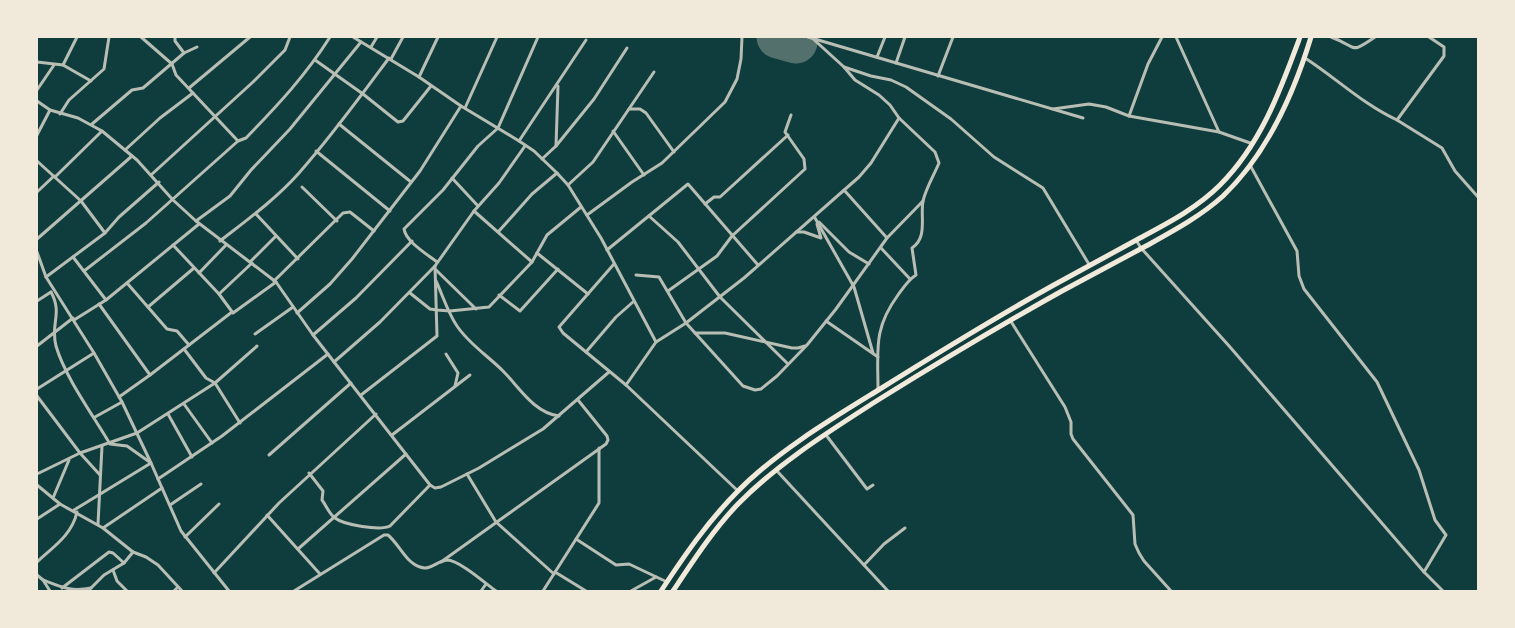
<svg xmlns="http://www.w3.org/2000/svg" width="1515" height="628" font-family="'Varela Round',sans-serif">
  <rect width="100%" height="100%" fill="#0f3d3e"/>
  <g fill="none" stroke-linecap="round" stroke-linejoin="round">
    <path stroke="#53706d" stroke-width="43" d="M778,37L796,42"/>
    <g stroke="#b8beb3" stroke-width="3">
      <path d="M141,37L172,64L176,75L238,141L246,138C278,105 306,75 330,37"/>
      <path d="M175,37V41L184,53"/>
      <path d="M353,37L419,77L461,106L519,141L534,151L557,173L568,185L601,238L656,342"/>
      <path d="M808,37L1083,118"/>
      <path d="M811,37L844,67L855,80L879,95L890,105L899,118L935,152L939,163C934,175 926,188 923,201C920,217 928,237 912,248L916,275C908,280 903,288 898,295C873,329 878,350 878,390"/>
      <path d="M1176,37L1219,132"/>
      <path d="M1331,37C1358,47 1349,55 1375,37"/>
      <path d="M371,47L377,37"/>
      <path d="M877,57L885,37"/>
      <path d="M1305,58C1336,78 1364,105 1397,120L1444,56V47L1429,37"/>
      <path d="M391,59L403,37"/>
      <path d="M315,60L363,94L398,122L403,121L431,86"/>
      <path d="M37,62L63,65L91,81"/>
      <path d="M896,63L905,37"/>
      <path d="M63,65L77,37"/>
      <path d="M844,67L871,76L891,80L906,87L951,119L994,157L1043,188L1090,266"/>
      <path d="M938,76L953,37"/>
      <path d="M419,77L438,37"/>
      <path d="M189,88L250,37"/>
      <path d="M37,90L54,65"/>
      <path d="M37,101L50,110L78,118L102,131L137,160L173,200L196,221L276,282L313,335L430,485L435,488L441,487L479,468L543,429L609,372"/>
      <path d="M465,108L497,37"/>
      <path d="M629,109H640L646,113L674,152"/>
      <path d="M1053,109L1089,104L1106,107L1129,116L1219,132L1253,144"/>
      <path d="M60,114L69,100L104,69L109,37"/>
      <path d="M1129,116L1148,64L1162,37"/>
      <path d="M1397,120L1442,148L1455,171L1478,197"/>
      <path d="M92,124L132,90L143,88L184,53L197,47"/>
      <path d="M339,124L411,182"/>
      <path d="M613,131L644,175"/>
      <path d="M37,135L50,110"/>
      <path d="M519,141L586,40"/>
      <path d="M556,146L594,99L627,48"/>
      <path d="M125,150L160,118L193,93"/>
      <path d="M316,151L390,211"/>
      <path d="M542,159L556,146L558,86"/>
      <path d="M37,161L81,201L105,233"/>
      <path d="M1250,165L1297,251L1299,276L1304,289L1377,382L1419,470L1435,520L1446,535L1424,572"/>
      <path d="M151,175L253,82L285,50L290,37"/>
      <path d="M55,177L102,131"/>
      <path d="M452,178L478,206"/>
      <path d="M568,185L593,162L654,72"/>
      <path d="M302,187L337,221"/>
      <path d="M844,190L887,238"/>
      <path d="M37,192L54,176"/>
      <path d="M705,204L714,197H720L788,135"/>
      <path d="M474,211L532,262"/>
      <path d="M256,214L298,259"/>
      <path d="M587,215L632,182L662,163L725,102L737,79L741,59L742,37"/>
      <path d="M649,216L678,242L720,297L788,364"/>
      <path d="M815,218L854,287L873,353"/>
      <path d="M196,221L230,196L251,170L290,129L361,42"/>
      <path d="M819,222L849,252L869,264"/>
      <path d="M499,231L532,194L557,173"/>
      <path d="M796,232H804L821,238L817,224"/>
      <path d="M37,239L132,156"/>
      <path d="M1136,240L1141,248L1230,347L1424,572L1443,591"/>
      <path d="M220,241C247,220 276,199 299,173C331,137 360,97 389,58"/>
      <path d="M173,245L219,294L233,313L276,282"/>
      <path d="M881,248L910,279"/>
      <path d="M607,250L688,184L758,265"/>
      <path d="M37,252L46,277L94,353L122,402L151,463L181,531L229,591"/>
      <path d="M537,253L588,294"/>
      <path d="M73,257L106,300L74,320"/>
      <path d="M250,262L276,236"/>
      <path d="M437,262C427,254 406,242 404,229L443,190L478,146L498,128L538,37"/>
      <path d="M614,264L559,327L563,333L626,385L738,491"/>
      <path d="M436,270L476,309"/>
      <path d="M84,271L146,223L238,141"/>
      <path d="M199,273L226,245"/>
      <path d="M636,275L659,277L686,323L743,386L755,390L761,389L777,376L807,345L836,309L887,238L923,201"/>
      <path d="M46,277L105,233L119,217L159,182"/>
      <path d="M274,281L343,213L350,212L374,231"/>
      <path d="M436,281C443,296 448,313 457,326C469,344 487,355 503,371C519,387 534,413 559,416"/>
      <path d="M127,283L167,329L177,331L189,345"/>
      <path d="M668,291L717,256L732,236L805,169L804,159L785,132L791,115"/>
      <path d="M51,292C63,314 50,324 56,346C65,377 93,415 110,444L127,446L151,463L74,510"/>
      <path d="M410,293L430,309L437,310L450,311L489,307L532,262L547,235L581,207"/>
      <path d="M219,294L252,263"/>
      <path d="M499,295L520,311L558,269"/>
      <path d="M106,300L199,224"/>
      <path d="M37,301L51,292"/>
      <path d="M99,304L150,375"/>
      <path d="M148,307L194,268"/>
      <path d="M297,313L330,284L352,259L420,171L461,106"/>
      <path d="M1010,320L1065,407L1071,422V434L1073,439L1133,515L1135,544L1139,553L1144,561L1171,591"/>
      <path d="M826,321L878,357"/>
      <path d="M695,333H725L792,348H798L805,346"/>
      <path d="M255,334L293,307"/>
      <path d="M313,335L356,298L412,241"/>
      <path d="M37,346L73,318"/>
      <path d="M586,352L616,317L633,302"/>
      <path d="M446,354L458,373L455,386"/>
      <path d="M334,362L380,322L435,266L474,211L499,183L525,146"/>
      <path d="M626,385L656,342L686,323L744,278L859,177L871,163L899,118"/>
      <path d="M37,389L94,353"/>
      <path d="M361,395L437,336L435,266"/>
      <path d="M37,396L80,453L100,475"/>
      <path d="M119,397L150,375L232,312"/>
      <path d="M184,404L212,443"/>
      <path d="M168,414L192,457"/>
      <path d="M95,417L122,402"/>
      <path d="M240,423L215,383L257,346"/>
      <path d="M392,435L470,375"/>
      <path d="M826,435L867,489L873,485"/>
      <path d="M269,455L351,383"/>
      <path d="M777,471L888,591"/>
      <path d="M309,473L323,491L322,500C326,505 329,514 335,518C344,525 380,531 390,526L430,485"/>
      <path d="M37,474L80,453L137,433L215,383L206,378L184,349"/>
      <path d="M467,474L496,522L554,574"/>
      <path d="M158,479L222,436L328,354"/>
      <path d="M37,485L60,504L103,528L133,552L146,557L158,565L182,591"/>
      <path d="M53,498L69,460"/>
      <path d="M170,505L201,484"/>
      <path d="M267,515L320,574"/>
      <path d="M37,519L60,504"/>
      <path d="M98,524L102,446"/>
      <path d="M103,528L162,488"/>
      <path d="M185,537L219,504"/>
      <path d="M576,539L616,565L629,564L667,582"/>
      <path d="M298,549L406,454"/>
      <path d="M37,562C53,547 72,535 77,512"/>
      <path d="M441,562L606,444L608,440L607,436L578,400"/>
      <path d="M864,565L884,544L905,528"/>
      <path d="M113,570L117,581L127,591"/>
      <path d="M555,572L586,591"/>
      <path d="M214,573L279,503L376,414"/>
      <path d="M37,575L43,580L50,591"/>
      <path d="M43,580C61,587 71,592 91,588"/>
      <path d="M62,588L109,552L113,553L124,563"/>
      <path d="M88,591L104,575L124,563L133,552"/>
      <path d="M174,591L178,587"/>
      <path d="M294,591L384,535H388C399,544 406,563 420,567C430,571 437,561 447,560C459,560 485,583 496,591"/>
      <path d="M481,591L486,584"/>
      <path d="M543,591L599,503V448"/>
      <path d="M631,591L656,577"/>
    </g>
    <g stroke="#f1e9da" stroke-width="5">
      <path d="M661,591C684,556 708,521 738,491C774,454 828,421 872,394C931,357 991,320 1052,286C1081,270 1111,254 1140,238C1168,223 1197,208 1220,185C1261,144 1280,91 1300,37"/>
      <path d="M673,591C693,561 713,530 738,504C778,463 830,431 878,400C939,362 999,326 1062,291C1090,276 1118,261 1146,246C1173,231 1201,216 1223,196C1266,155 1294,93 1311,37"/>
    </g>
  </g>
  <rect width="1515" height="628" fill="none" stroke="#f1e9da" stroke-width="76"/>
</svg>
